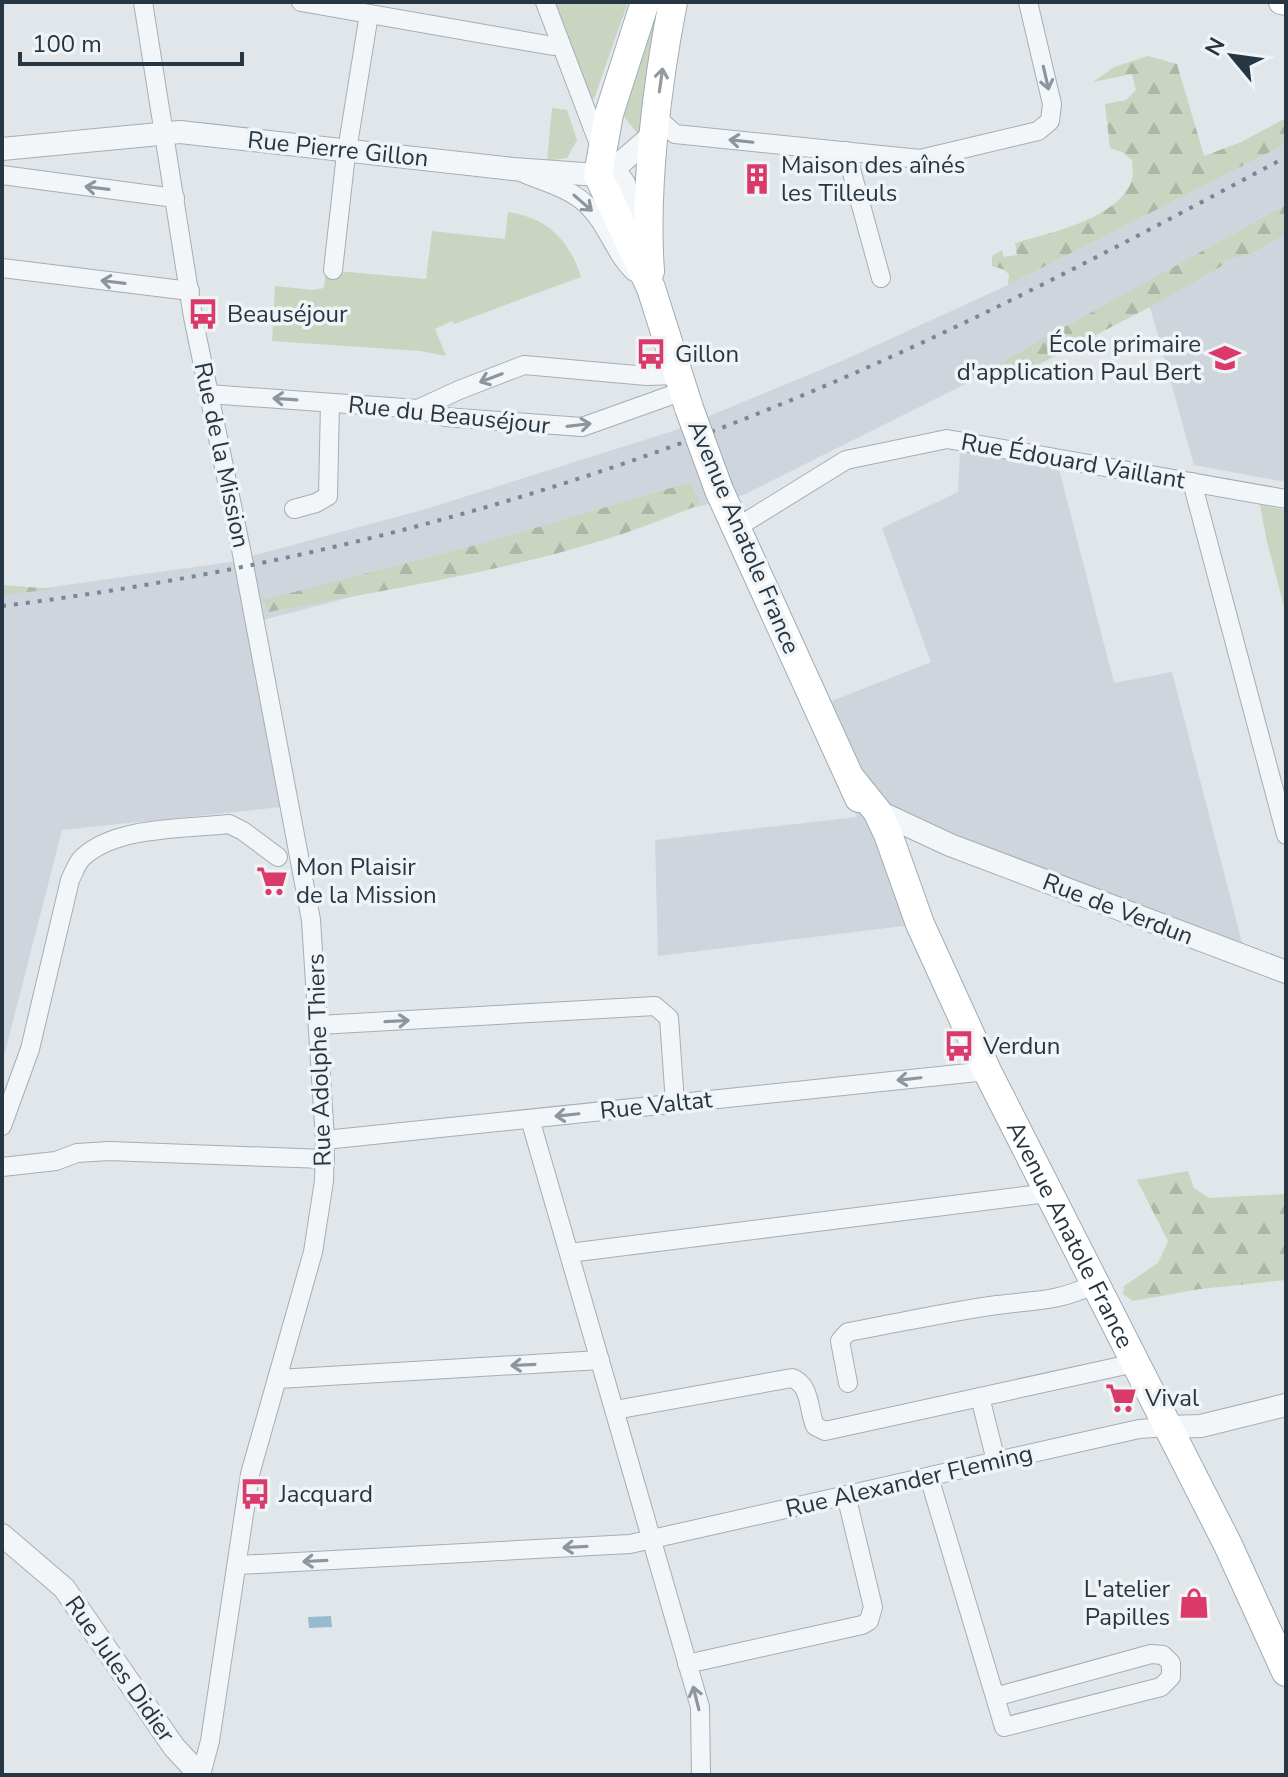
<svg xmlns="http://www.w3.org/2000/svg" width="1288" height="1777" font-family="'Nunito Sans',sans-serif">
  <defs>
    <pattern id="forest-firs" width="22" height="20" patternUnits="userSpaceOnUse" patternTransform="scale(2)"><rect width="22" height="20" fill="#c9d5c0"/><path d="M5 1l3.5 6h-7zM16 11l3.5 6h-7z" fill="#adb7a6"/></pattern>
    <pattern id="water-ripples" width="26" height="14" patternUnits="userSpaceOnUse" patternTransform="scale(2)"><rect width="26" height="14" fill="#98bacd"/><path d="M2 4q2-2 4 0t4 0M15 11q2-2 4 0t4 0" fill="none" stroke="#7c98a8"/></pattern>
  </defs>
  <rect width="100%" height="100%" fill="#e0e6ea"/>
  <g fill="#ced5dd">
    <path d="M1286,144V482L1194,465L1150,307L1143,295L743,495L255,622L281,807L62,830L2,1064V594L230,562L426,509L673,431L842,361L1008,285Z"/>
    <path d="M960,451L1059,469L1114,683L1172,672L1245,954L878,823L920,924L658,956L655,840L857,817L809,710L931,662L882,528L958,492Z"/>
  </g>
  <g fill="#c9d5c0">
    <path d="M552,2H628L594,99H592Z"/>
    <path d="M654,2H665L642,130L638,134L618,109Z"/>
    <path d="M552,108L567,110L577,140L567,158L547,161Z"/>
    <path d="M508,212C547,218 569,239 581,277L454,324L452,321L435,329L446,356L420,351L272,341L275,286L313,290L324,288L326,270L426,279L432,231L505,239Z"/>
    <path d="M1260,505L1286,510V614L1267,542Z"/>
  </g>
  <g fill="url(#forest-firs)">
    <path d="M1148,56L1177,64L1204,156L1241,142L1286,118V144L1008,285L1009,275L1005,270L992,266V256L1002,250L1004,257L1017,255L1015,243C1049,233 1120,219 1132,179C1134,173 1132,166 1132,160L1122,152L1110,148L1105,104L1126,100L1136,90L1132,74L1093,82L1114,67Z"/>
    <path d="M1286,205V234L1252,253L1224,261L1225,264L1150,307L1001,384L1005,360Z"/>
    <path d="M691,482L700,504C565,564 413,584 269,612L263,600L488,542Z"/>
    <path d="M2,585L54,589L2,595Z"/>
    <path d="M1188,1171L1194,1188L1209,1198L1286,1194V1280L1200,1289L1133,1301L1123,1294L1124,1286L1158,1263L1168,1241L1137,1180Z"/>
  </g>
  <path fill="url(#water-ripples)" d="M331,1616L332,1627L309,1628L308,1617Z"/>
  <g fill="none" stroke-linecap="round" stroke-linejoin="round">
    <defs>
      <g id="minor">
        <path d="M143,2L193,317L241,549L311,920L325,1140L324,1181L313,1252L250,1474L210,1741L201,1775"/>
        <path d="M301,2L553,46"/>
        <path d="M545,2L597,139L626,183L640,235"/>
        <path d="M656,117L675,134L920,159L1038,131L1050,121L1052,104L1028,2"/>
        <path d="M846,151L881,278"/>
        <path d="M523,173C544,182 569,188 586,204C607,223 614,253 634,272"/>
        <path d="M2,175L175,198"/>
        <path d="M2,268L190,291"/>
        <path d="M333,270L345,163L369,14"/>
        <path d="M208,394L418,409L445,417L582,427L683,391"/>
        <path d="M418,409L459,390L524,365L647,376L678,375"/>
        <path d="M1192,482L1286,835"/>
        <path d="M294,509L316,503L328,496L330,403"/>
        <path d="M736,528L846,460L947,439L1286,499"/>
        <path d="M319,1025L655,1006L669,1018L675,1103"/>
        <path d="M530,1119L700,1707L701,1775"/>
        <path d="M2,1126L30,1049L70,880C74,872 77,863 82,858C115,826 185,829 229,824L243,831L278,857"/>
        <path d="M325,1140L987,1071"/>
        <path d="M2,1167L56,1161L77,1153L109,1151L325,1159"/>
        <path d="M569,1253L1048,1193"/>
        <path d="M278,1379L600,1360"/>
        <path d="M848,1383L840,1341L848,1332C898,1323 947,1312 997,1305C1036,1300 1057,1302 1095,1284"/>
        <path d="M980,1397L996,1461"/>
        <path d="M615,1410L792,1378C811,1385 808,1409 815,1426L825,1431L1135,1363"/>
        <path d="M929,1477L1004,1727L1161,1687L1171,1677V1663L1163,1655L1151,1654L995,1697"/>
        <path d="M238,1565L630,1544L1139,1429L1167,1427"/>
        <path d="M687,1664L862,1625L869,1621L873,1607L846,1495"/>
      </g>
      <g id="tertiary">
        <path d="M2,149L180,132L513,169L598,175L607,176L612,180"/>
        <path d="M598,175L617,166L655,133"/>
        <path d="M877,811L950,845L1286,972"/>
        <path d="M1167,1427L1201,1426L1286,1405"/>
        <path d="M2,1535L64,1588L174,1747L200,1775"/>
      </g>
      <path id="secondary" d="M1281,2L1286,3"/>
      <g id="primary">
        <path d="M645,2L609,114L598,175L651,288L689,408"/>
        <path d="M650,271C644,189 657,84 673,2"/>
        <path d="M719,490L859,798"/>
        <path id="s1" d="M852,780L877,811L888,834L920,924L987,1071L1228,1545L1286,1672"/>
      </g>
    </defs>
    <use href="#minor" stroke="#a5aeb5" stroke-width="20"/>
    <use href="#tertiary" stroke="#a5aeb5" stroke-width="24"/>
    <use href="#secondary" stroke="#a5aeb5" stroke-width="26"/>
    <use href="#primary" stroke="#9eacb7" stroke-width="30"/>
    <use href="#minor" stroke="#f3f6f8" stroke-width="18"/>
    <use href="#tertiary" stroke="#f3f6f8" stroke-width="22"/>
    <use href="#secondary" stroke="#fff" stroke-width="24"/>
    <use href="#primary" stroke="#fff" stroke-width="28"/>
    <path stroke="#788795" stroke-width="4" stroke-dasharray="4 8" stroke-linecap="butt" d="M2,606C268,573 531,507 779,405C954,334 1120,246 1286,157"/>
    <defs>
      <path id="primary-bridge" d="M689,408L719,490"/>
    </defs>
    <use href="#primary-bridge" stroke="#9eacb7" stroke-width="30" stroke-linecap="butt"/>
    <use href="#primary-bridge" stroke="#fff" stroke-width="28"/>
  </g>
  <defs><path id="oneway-shaft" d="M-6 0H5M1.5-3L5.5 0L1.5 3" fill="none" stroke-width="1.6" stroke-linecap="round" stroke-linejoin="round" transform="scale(2)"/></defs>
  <g stroke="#8d969e">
    <use href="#oneway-shaft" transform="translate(1046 78) rotate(77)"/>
    <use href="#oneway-shaft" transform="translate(741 141) rotate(-174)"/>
    <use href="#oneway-shaft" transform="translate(97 188) rotate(-173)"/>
    <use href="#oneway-shaft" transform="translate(583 203) rotate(41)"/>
    <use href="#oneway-shaft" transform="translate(113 282) rotate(-173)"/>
    <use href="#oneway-shaft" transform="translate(491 378) rotate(159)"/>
    <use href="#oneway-shaft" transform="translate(285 399) rotate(-176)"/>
    <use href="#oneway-shaft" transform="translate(579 425) rotate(-7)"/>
    <use href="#oneway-shaft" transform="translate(397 1021) rotate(-3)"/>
    <use href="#oneway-shaft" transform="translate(909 1079) rotate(174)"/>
    <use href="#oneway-shaft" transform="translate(567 1115) rotate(174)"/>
    <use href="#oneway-shaft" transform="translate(523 1365) rotate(177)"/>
    <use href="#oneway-shaft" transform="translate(575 1547) rotate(177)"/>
    <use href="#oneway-shaft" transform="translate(315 1561) rotate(177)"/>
    <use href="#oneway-shaft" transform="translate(696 1698) rotate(-104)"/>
  </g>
  <use stroke="#939aa1" href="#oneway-shaft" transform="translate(661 80) rotate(-82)"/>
  <defs>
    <symbol id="building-bare" viewBox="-9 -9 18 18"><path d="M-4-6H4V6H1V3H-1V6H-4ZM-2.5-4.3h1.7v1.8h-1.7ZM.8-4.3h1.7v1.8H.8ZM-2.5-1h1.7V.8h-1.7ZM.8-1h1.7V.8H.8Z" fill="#da3a6a" stroke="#f0f4f7" stroke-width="2.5" paint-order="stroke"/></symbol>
    <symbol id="bus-bare" viewBox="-9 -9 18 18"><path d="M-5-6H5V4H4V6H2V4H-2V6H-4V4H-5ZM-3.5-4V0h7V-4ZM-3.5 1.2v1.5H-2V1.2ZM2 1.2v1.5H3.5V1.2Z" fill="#da3a6a" stroke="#f0f4f7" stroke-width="2.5" paint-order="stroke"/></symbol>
    <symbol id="school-bare" viewBox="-9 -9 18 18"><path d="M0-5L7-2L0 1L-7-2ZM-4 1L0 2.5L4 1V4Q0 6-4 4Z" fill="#da3a6a" stroke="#f0f4f7" stroke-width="2.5" paint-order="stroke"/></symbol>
    <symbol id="supermarket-bare" viewBox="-9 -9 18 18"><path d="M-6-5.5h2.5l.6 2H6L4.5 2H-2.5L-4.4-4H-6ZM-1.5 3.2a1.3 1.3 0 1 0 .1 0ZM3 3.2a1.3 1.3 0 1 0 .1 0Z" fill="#da3a6a" stroke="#f0f4f7" stroke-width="2.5" paint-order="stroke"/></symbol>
    <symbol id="shop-bare" viewBox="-9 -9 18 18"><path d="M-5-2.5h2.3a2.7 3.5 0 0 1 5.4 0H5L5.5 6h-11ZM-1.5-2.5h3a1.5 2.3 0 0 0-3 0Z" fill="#da3a6a" stroke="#f0f4f7" stroke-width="2.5" paint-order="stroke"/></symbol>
  </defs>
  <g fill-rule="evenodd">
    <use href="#building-bare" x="735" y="157" width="44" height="44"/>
    <use href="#bus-bare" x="181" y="292" width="44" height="44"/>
    <use href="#bus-bare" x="629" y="332" width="44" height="44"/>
    <use href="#school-bare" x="1203" y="336" width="44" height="44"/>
    <use href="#supermarket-bare" x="250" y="859" width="44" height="44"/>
    <use href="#bus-bare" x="937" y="1024" width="44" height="44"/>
    <use href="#supermarket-bare" x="1099" y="1376" width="44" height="44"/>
    <use href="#bus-bare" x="233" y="1472" width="44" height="44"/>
    <use href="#shop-bare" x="1172" y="1581" width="44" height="44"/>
  </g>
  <g text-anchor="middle" stroke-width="7" stroke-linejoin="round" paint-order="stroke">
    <g font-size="24" fill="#273643" stroke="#f0f4f7">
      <text transform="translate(338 149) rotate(6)" y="8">Rue Pierre Gillon</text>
      <text transform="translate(449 415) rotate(6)" y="8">Rue du Beauséjour</text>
      <text transform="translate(222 455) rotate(78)" y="8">Rue de la Mission</text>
      <text transform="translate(1073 461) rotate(10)" y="8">Rue Édouard Vaillant</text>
      <text transform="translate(744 537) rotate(67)" y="8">Avenue Anatole France</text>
      <text transform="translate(1118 909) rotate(21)" y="8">Rue de Verdun</text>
      <text transform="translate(319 1060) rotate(-92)" y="8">Rue Adolphe Thiers</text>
      <text transform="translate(656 1105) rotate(-6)" y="8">Rue Valtat</text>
      <text dy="8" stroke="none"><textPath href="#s1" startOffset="506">Avenue Anatole France</textPath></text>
      <text transform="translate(909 1481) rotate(-13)" y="8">Rue Alexander Fleming</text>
      <text transform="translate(120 1669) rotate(55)" y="8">Rue Jules Didier</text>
    </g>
    <g font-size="24" fill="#273643" stroke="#f0f4f7" text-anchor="start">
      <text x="781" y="173">Maison des aînés<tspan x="781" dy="28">les Tilleuls</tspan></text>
      <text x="227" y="322">Beauséjour</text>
      <text x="1201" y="352" text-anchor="end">École primaire<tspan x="1201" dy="28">d'application Paul Bert</tspan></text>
      <text x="675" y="362">Gillon</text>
      <text x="296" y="875">Mon Plaisir<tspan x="296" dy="28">de la Mission</tspan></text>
      <text x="983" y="1054">Verdun</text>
      <text x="1145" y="1406">Vival</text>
      <text x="279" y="1502">Jacquard</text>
      <text x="1170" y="1597" text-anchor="end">L'atelier<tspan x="1170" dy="28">Papilles</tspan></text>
    </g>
  </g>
  <rect width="1288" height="1777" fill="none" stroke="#273643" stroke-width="8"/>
  <g transform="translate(1232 56) rotate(299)" stroke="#f0f4f7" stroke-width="6" paint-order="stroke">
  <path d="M0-6L14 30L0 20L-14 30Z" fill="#273643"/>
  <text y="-12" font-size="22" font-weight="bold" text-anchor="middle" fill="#273643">N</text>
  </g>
  <path d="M20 52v12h222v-12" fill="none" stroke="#273643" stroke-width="4"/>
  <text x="32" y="52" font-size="24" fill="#273643" stroke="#f0f4f7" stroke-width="6" paint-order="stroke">100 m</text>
</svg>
